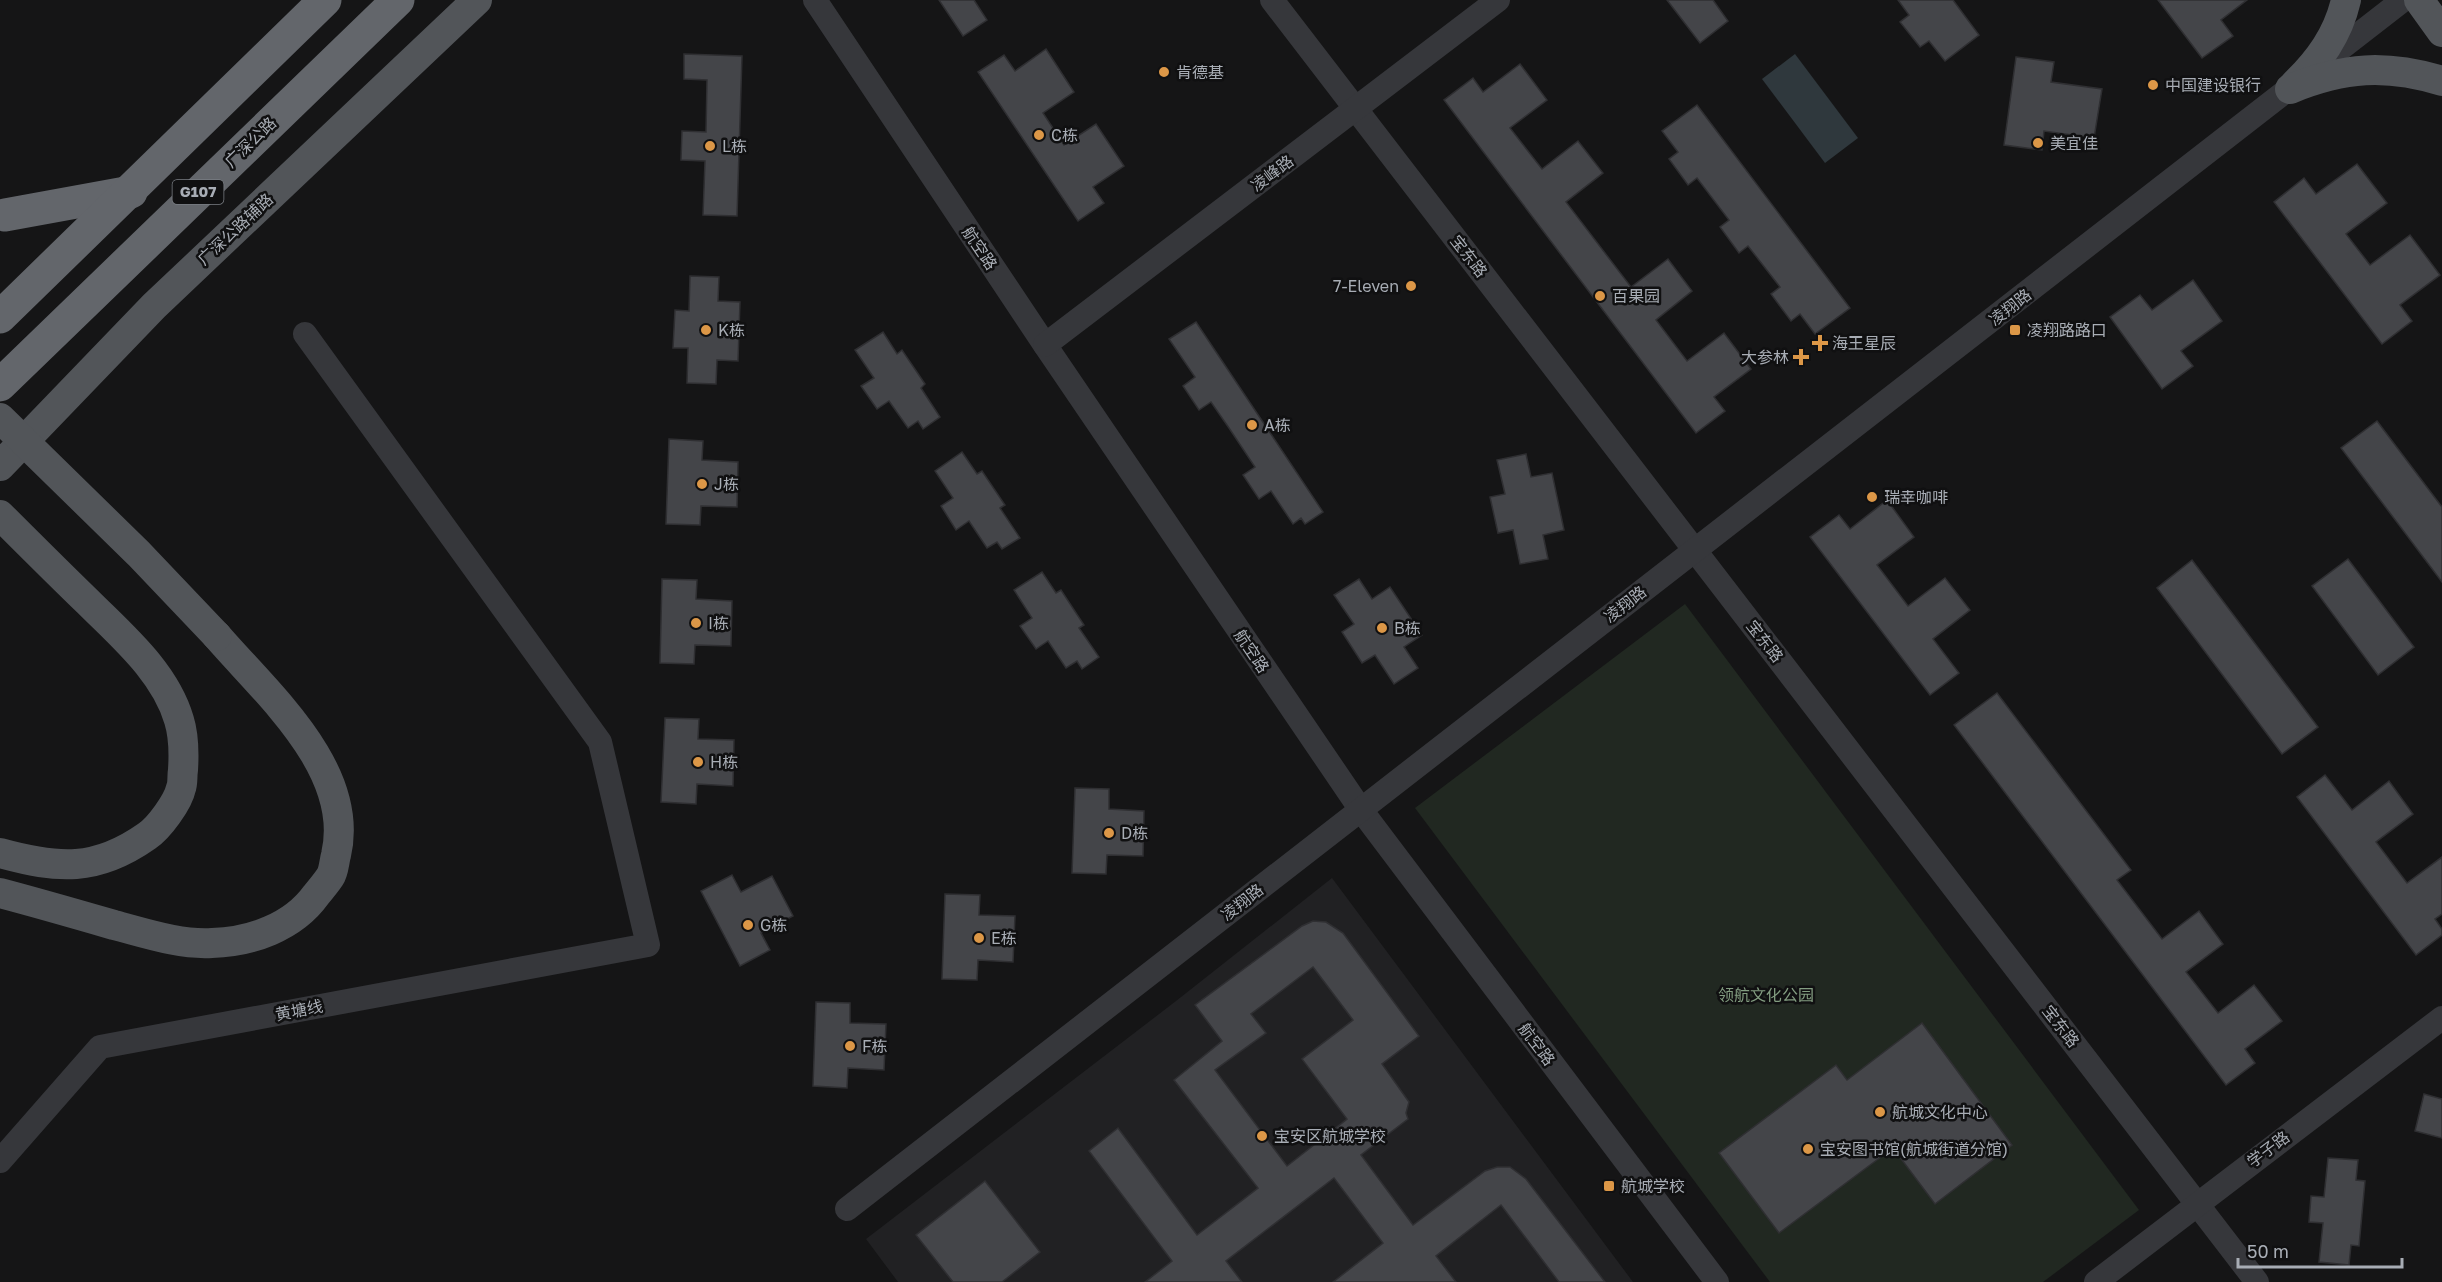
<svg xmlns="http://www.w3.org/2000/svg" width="2442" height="1282" font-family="'Golos Text','Noto Sans SC',sans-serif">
  <rect width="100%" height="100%" fill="#151516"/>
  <path fill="#212123" d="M1332,878L1633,1282H898L866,1239L1176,1001Z"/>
  <path fill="#212821" d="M1685,604L2139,1210L2043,1282H1770L1415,808Z"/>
  <path fill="#2f383d" d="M1795,54L1858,138L1825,163L1762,79Z"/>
  <g fill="#444549" stroke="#2f2f32" stroke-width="1.5" fill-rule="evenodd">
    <path d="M939,0H974L987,20L963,36Z"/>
    <path d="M1667,0H1713L1728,21L1700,43Z"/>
    <path d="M1898,0H1953L1979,35L1945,61L1929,41L1920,47L1900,22L1909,15Z"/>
    <path d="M2158,0H2247L2221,20L2233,36L2202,58Z"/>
    <path d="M1046,49L1074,92L1043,113L1064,145L1096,124L1124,166L1093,187L1104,203L1078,221L978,72L1004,55L1015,71Z"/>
    <path d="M684,54L742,56L737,216L703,215L705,161L681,160L682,131L706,132L707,80L684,79Z"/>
    <path d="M2016,57L2054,62L2051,82L2102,89L2094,138L2044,131L2042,150L2004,145Z"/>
    <path d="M1520,64L1547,100L1510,128L1542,169L1578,141L1603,173L1566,202L1631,287L1668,259L1692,291L1656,320L1687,361L1724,333L1751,369L1714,397L1725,411L1696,433L1444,100L1473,78L1483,92Z"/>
    <path d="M1697,105L1850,308L1815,334L1800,314L1791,321L1771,294L1780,287L1748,246L1739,253L1720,227L1729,220L1697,178L1688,185L1669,159L1678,152L1662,131Z"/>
    <path d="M2357,164L2387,203L2346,234L2370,265L2410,235L2440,275L2400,305L2412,321L2382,344L2274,202L2304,178L2316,194Z"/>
    <path d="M690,276L719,277L718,301L740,302L738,361L717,360L716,384L687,383L688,348H673L675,310L689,311Z"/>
    <path d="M2193,280L2222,321L2181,351L2193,366L2162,389L2110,317L2140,295L2152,310Z"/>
    <path d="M1196,322L1323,512L1305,524L1301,518L1293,524L1271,491L1259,499L1243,475L1255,467L1229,428L1211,402L1199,410L1183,386L1195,377L1169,339Z"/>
    <path d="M883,332L897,354L902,350L925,384L921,388L940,417L923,429L918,421L908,428L889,401L877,409L861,386L874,378L855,350Z"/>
    <path d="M2377,421L2442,507V582L2341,448Z"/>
    <path d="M669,439L703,441L702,460L738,462L737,507L701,506L700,525L666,524Z"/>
    <path d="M962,452L977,474L982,471L1005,505L1000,508L1020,538L1002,549L997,542L987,548L969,521L956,530L941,506L953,498L935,471Z"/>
    <path d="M1526,454L1531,477L1552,473L1564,530L1543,535L1548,559L1520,564L1513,530L1498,533L1490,497L1505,494L1497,460Z"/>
    <path d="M1887,500L1914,537L1877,565L1908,606L1945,578L1970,610L1933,639L1959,673L1930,695L1810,537L1839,515L1850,529Z"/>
    <path d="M2348,559L2414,647L2378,675L2312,586Z"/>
    <path d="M2192,560L2318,727L2282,754L2157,588Z"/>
    <path d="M1042,572L1056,593L1061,590L1084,625L1079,628L1099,657L1082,669L1077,661L1066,668L1048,641L1036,649L1020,626L1032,618L1014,590Z"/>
    <path d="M662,579L697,580L696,599L732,601L731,646L695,645L694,664L660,663Z"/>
    <path d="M1359,579L1372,599L1390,587L1422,635L1404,647L1418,668L1394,684L1375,655L1362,663L1342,632L1354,624L1334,595Z"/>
    <path d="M1997,693L2131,870L2117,880L2162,939L2199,911L2223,944L2186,972L2218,1013L2254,985L2282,1021L2245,1049L2255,1063L2226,1085L1954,725Z"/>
    <path d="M665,718L699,719L698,739L734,740L733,786L697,784L696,804L661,802Z"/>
    <path d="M2325,775L2352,810L2389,781L2413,814L2376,842L2407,883L2442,857V914L2435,919L2442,929V935L2416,955L2297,797Z"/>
    <path d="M1075,788L1109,789V809L1144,811L1143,856L1107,855L1106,874L1072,873Z"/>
    <path d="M732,875L741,892L772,876L793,916L761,933L770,950L740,966L701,891Z"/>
    <path d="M945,894L980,895L979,915L1015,916L1013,962L978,960L977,980L942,979Z"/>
    <path d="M1313,921L1326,922L1343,933L1419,1036L1382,1064L1409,1102L1406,1113L1408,1119L1361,1155L1413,1225L1485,1171L1497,1167H1510L1526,1179L1605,1282H1559L1501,1205L1436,1256L1456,1282H1333L1383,1243L1334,1178L1226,1261L1242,1282H1145L1172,1261L1089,1151L1118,1128L1197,1235L1258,1188L1174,1080L1222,1041L1195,1005L1302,926ZM1313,967L1353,1020L1302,1059L1347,1119L1287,1166L1215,1070L1266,1033L1251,1014Z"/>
    <path d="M816,1002L850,1003V1023L886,1024L884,1070L848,1068L847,1088L813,1086Z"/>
    <path d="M1922,1023L2012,1145L1935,1204L1893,1148L1779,1233L1719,1153L1836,1065L1847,1080Z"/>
    <path d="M2424,1094L2442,1099V1138L2415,1131Z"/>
    <path d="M2328,1158L2358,1160L2356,1180L2365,1181L2359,1246L2351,1245L2349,1265L2319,1262L2323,1223L2309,1222L2311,1196L2324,1197Z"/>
    <path d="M985,1181L1040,1252L1002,1282H953L916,1235Z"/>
  </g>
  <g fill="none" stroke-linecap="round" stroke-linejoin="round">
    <g stroke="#36373b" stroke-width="24">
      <path d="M815,0L1045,345L1361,810L1717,1282"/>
      <path d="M1272,0L2257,1282"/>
      <path d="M1045,345L1498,0"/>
      <path d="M0,1161L100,1047L648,945L600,742L305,334"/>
      <path d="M847,1209L2403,0"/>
      <path d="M2096,1282L2442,1018"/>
    </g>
    <g stroke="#525559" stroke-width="30">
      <path d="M2419,0L2442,32"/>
      <path d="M2294,85C2319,61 2338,35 2346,0"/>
      <path d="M2290,89C2344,67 2386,64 2442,81"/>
      <path d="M0,466L154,306L477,0"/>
      <path d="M0,515C29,544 58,573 88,602C122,636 165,672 179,720C184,736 184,754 183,770C182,776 183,783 181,788C178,802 159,828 147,836C96,872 58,869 0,853"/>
      <path d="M0,893C38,903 76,914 114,925C145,933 180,945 212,943C251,942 293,927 316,895C321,889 326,883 330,877C334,871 334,862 336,855C356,770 267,694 217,636"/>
    </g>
    <g stroke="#63666b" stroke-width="33">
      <path d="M5,215L131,192"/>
      <path d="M0,317L325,0"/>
      <path d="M0,385L398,0"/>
    </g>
    <path stroke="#525559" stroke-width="30" d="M0,418L139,554L217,636"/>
  </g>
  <g fill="#dc9747" stroke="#101011" stroke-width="2">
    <circle cx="1164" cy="72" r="6"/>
    <circle cx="2153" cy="85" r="6"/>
    <circle cx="1039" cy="135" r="6"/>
    <circle cx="2038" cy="143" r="6"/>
    <circle cx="710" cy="146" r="6"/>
    <circle cx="1411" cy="286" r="6"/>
    <circle cx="1600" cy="296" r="6"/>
    <circle cx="706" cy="330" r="6"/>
    <rect x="2009" y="324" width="12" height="12" rx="3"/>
    <path d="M1817 334h6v6h6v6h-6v6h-6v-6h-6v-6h6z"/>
    <path d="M1798 348h6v6h6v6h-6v6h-6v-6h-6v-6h6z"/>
    <circle cx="1252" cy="425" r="6"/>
    <circle cx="702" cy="484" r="6"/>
    <circle cx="1872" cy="497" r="6"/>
    <circle cx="696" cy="623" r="6"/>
    <circle cx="1382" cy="628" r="6"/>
    <circle cx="698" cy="762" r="6"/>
    <circle cx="1109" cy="833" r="6"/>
    <circle cx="748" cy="925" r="6"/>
    <circle cx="979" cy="938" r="6"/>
    <circle cx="850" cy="1046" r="6"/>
    <circle cx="1880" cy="1112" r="6"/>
    <circle cx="1262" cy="1136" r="6"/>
    <circle cx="1808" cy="1149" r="6"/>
    <rect x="1603" y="1180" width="12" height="12" rx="3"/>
  </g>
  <g text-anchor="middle" stroke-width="5" stroke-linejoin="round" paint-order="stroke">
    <rect fill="#101011" stroke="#7a7e84" stroke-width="1.5" x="172.5" y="180" width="51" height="24" rx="4.5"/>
    <g font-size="15" font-weight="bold" fill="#a8adb5">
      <text x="198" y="197">G107</text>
    </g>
    <g font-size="16" fill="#a8adb5" stroke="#101011" text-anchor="start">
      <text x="1176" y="78">肯德基</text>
      <text x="2165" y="91">中国建设银行</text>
      <text x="1051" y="141">C栋</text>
      <text x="2050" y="149">美宜佳</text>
      <text x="722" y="152">L栋</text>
      <text x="1399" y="292" text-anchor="end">7-Eleven</text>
      <text x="1612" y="302">百果园</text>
      <text x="718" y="336">K栋</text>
      <text x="2027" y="336">凌翔路路口</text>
      <text x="1832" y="349">海王星辰</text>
      <text x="1789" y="363" text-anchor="end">大参林</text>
      <text x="1264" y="431">A栋</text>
      <text x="714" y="490">J栋</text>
      <text x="1884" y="503">瑞幸咖啡</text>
      <text x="708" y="629">I栋</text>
      <text x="1394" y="634">B栋</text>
      <text x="710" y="768">H栋</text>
      <text x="1121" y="839">D栋</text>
      <text x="760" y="931">G栋</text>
      <text x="991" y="944">E栋</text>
      <text x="862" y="1052">F栋</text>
      <text x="1892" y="1118">航城文化中心</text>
      <text x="1274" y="1142">宝安区航城学校</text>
      <text x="1820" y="1155">宝安图书馆(航城街道分馆)</text>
      <text x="1621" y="1192">航城学校</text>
    </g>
    <g font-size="16" fill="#a8adb5" stroke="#101011">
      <text transform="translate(250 142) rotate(-44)" y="6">广深公路</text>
      <text transform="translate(1272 173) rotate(-37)" y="6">凌峰路</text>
      <text transform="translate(235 229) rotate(-43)" y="6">广深公路辅路</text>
      <text transform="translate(980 248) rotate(56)" y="6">航空路</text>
      <text transform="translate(1469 256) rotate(52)" y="6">宝东路</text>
      <text transform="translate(2010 307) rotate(-38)" y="6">凌翔路</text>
      <text transform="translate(1625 604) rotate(-38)" y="6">凌翔路</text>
      <text transform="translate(1765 641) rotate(52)" y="6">宝东路</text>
      <text transform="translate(1252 651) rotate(56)" y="6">航空路</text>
      <text transform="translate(1242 902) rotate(-38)" y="6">凌翔路</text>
      <text transform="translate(299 1010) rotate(-11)" y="6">黄塘线</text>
      <text transform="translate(2061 1026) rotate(52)" y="6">宝东路</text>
      <text transform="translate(1537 1044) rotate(53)" y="6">航空路</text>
      <text transform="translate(2268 1149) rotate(-37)" y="6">学子路</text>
    </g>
    <g font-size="16" fill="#839d81" stroke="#101011">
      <text x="1766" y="1001">领航文化公园</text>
    </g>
  </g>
  <path d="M2238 1258v9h164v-9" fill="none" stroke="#a8adb5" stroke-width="3"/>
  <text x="2247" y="1258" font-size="18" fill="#a8adb5" stroke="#101011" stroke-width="4.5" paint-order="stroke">50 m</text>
</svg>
